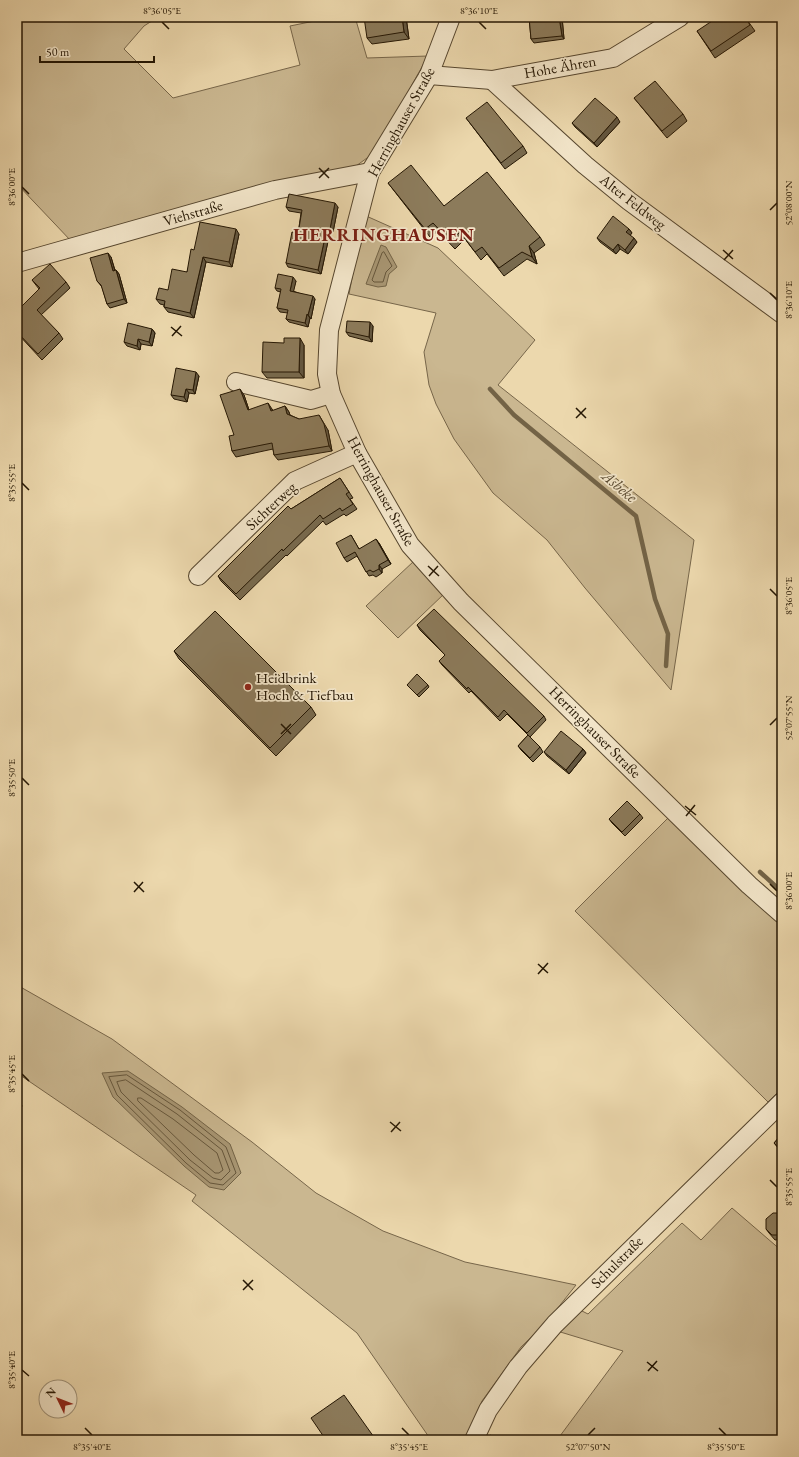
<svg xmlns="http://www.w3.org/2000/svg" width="799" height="1457" font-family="'EB Garamond',serif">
  <rect width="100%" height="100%" fill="#ecd8ad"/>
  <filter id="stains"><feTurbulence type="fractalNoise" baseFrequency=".005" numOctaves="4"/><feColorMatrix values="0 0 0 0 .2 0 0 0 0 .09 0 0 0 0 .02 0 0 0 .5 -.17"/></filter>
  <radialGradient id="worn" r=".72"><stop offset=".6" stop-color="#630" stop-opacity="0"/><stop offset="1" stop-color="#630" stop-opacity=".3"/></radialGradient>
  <g fill="#cab790" stroke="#77664a">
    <path d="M17,17H158L144,26L124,49L173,98L300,65L290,26L334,17H355L367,58L428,56L374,153L349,171L72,242L17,184Z"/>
    <path d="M364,215L438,248L535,340L498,385L694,540L671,690L585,588L547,540L493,493L454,439L436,404L429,385L424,352L436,313L349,294Z"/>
    <path d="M414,561L445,593L398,638L366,606Z"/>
    <path d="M670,816L782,926V1088L768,1102L575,911Z"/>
    <path d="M17,985L112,1039L252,1142L316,1193L383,1231L465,1262L576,1285L545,1324L521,1347L482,1401L465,1440H431L357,1333L192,1201L196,1195L17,1073Z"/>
    <path d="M732,1208L782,1251V1440H557L623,1351L557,1331L578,1309L588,1314L682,1223L701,1240Z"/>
  </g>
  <g fill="#a89673" stroke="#736346">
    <path d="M381,245L386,247L397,267L389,274L386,286L378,287L366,284Z"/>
    <path d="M128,1071L182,1107L230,1144L241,1173L224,1190L209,1187L184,1166L113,1097L102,1073Z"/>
  </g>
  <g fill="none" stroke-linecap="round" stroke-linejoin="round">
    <g stroke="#66563b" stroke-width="1">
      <path d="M384,252L392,266L386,272L383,282H374L372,280L382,253Z"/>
      <path d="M127,1075L180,1110L226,1147L236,1173L223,1185L210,1183L186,1163L117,1095L109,1077Z"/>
      <path d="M126,1080L177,1114L222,1150L230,1171L221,1180L213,1178L190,1160L121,1092L117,1082Z"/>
      <path d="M138,1098H141L173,1119L217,1153L223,1170L219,1173H215L194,1155L138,1101Z"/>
    </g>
    <g stroke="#736346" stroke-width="4.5">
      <path d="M490,389L514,415L636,516L655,599L668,634L666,666"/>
      <path d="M760,872L782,892"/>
    </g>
    <defs>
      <g id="minor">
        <path d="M451,17L429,75L370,172L329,330L327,374L331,394L357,453L410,545L461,602L749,885L782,914"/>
        <path d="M429,75L492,80L613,58L680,17"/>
        <path d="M492,80L585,165L629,201L782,314"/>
        <path d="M17,263L275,190L370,172"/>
        <path d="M236,382L311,400L331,394"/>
        <path d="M198,576L295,481L357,453"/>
        <path d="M474,1440L488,1410L518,1367L555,1324L782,1102"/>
      </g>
    </defs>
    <use href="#minor" stroke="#56462e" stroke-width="20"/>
    <use href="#minor" stroke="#f3e6ca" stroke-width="18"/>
  </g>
  <g fill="#786a4e" stroke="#241603">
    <path d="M406,17L409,39L372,44L367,38Z"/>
    <path d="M500,17H515V19L502,20Z"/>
    <path d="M529,17H562L564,39L534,43L531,39Z"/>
    <path d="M745,17L755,31L715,58L697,31Z"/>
    <path d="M634,98L683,114L687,121L667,138L639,104Z"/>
    <path d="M466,118L523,146L527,153L505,169Z"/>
    <path d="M620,122L597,147L575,127L572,123Z"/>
    <path d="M388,183L444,206L540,237L545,245L534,253L537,264L527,259L504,276L487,254L481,260L465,239L455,249L438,231L430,237Z"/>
    <path d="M286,207H338L333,232H330L321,274L288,267L286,263L298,234L301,213L289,211Z"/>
    <path d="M629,229L632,233L630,235L637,242L628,254L620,249L616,254L600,242L597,238Z"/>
    <path d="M239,234L232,267L206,262L194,318L168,312L164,307V305L160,304L156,299L168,290L187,272L194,250Z"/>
    <path d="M111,257L115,270H116L119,274L127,303L110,308L107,304L102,287L97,281Z"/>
    <path d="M32,280L66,282L70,288L41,315L59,333L63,339L42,360L17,333V311L39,289Z"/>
    <path d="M296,281L293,291L315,299L311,319L310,318L308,327L289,322L286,319L288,313L280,312L277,308L281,292L277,291L275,288Z"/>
    <path d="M373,326L372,342L349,336L346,332Z"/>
    <path d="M152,329L155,333L152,346L141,344L140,350L127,346L124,342Z"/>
    <path d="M304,345V378H267L262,372Z"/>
    <path d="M199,376L195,394L189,393L187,402L174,399L171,395Z"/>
    <path d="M244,395L249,410L272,409L273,411L285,406L289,412L290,415L299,419L328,430L332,451L278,460L274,455L273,449L236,457L232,451L234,435Z"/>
    <path d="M340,478L353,498L350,499L357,509L346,516L344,514L326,525L323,521L287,556L286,555L240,600L221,581L218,576L291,509Z"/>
    <path d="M351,535L359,549L379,543L391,564L382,569V573L376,577L373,575L369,576L357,556L347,562L344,558Z"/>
    <path d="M417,625L544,716L546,720L530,737L540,747L543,752L533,762L521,750L518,746L528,735L507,714L500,721L471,691L469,693L442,665L439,661L445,655L420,630Z"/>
    <path d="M174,651L311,707L316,715L276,756L179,659Z"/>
    <path d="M407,685H428L429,687L419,697Z"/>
    <path d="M583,749L586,753L569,774L547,756L544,752Z"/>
    <path d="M640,814L643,818L625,836L612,823L609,819Z"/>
    <path d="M782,1134V1153L774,1143Z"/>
    <path d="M782,1215V1239L775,1240L769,1233L766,1229Z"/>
  </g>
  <g fill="#625640" stroke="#241603">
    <path d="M402,17H406L409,39L404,32Z"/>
    <path d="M559,17H562L564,39L562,36Z"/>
    <path d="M617,117L620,122L597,147L594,143Z"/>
    <path d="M335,203L338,207L333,232L330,229Z"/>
    <path d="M327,228L330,232L321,274L318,270Z"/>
    <path d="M236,229L239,234L232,267L229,262Z"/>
    <path d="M629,229L632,233L629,237L626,232Z"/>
    <path d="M634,238L637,242L628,254L625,250Z"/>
    <path d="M618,244L620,249L616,254L613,250Z"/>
    <path d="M529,246L534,253L537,264L532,257Z"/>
    <path d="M108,253L111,257L116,275L113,271Z"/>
    <path d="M203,257L206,262L194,318L190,313Z"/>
    <path d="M116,270L119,274L127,303L124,299Z"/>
    <path d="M293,277L296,281L293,294L290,291Z"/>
    <path d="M313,296L315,299L311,319L308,315Z"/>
    <path d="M307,314L310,318L308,327L305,323Z"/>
    <path d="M370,322L373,326L372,342L369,337Z"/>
    <path d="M152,329L155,333L152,346L149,342Z"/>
    <path d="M300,338L304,345V378L299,372Z"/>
    <path d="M138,339L141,344L140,350L137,346Z"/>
    <path d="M196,372L199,376L195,394L193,390Z"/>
    <path d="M186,389L189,393L187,402L184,397Z"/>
    <path d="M240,389L244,395L251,416L248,410Z"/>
    <path d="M268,403L272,409L274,417L271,411Z"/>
    <path d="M285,406L289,412L291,419L287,414Z"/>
    <path d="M319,415L328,430L332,451L329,446Z"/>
    <path d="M376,539L379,543L391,564L388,560Z"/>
    <path d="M379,565L382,569V573L379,569Z"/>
    <path d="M583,749L586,753L569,774L566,770Z"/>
    <path d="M20,1102L22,1106L17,1114V1106Z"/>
  </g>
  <g fill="#8c7b5b" stroke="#241603">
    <path d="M364,17H402L404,32L367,38Z"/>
    <path d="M529,17H559L562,36L531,39Z"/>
    <path d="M718,17H745L750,25L711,51L697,31Z"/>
    <path d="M655,81L683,114L662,131L634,98Z"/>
    <path d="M595,98L617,117L594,143L572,123Z"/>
    <path d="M487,102L523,146L501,163L466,118Z"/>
    <path d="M411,165L444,206L487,172L540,237L529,246L532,257L522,252L499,268L482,247L475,252L460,232L450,241L433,223L425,229L388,183Z"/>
    <path d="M289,194L335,203L330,229L327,228L318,270L286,263L292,232L298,234L302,210L286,207Z"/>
    <path d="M613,216L629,229L626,232L634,238L625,250L618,244L613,250L597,238Z"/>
    <path d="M200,222L236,229L229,262L203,257L190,313L164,307L165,301L156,299L159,288L168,290L172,269L187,272L191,249L194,250Z"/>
    <path d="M108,253L113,271L116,270L124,299L107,304L101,285L97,281L90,258Z"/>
    <path d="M50,264L66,282L37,310L59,333L38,354L17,332V311L40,288L32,280Z"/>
    <path d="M278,274L293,277L290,291L313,296L308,315L307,314L305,323L286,319L288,310L277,308L281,289L275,288Z"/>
    <path d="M347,321L370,322L369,337L346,332Z"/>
    <path d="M128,323L152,329L149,342L138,339L137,346L124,342Z"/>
    <path d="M284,338H300L299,372H262L263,342L284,343Z"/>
    <path d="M176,368L196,372L193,390L186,389L184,397L171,395Z"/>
    <path d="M240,389L248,410L268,403L271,411L285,406L287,414L299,419L319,415L324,424L329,446L274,455L272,443L232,451L229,436L234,435L220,395Z"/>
    <path d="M340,478L349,492L346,494L353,504L342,511L340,508L323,519L320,515L283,551L282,549L236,594L218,576L288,506L291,509Z"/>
    <path d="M351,535L359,549L376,539L388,560L379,565V569L373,572L370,570L366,572L355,552L344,558L336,543Z"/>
    <path d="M434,609L544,716L527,733L504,710L498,717L468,687L467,689L439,661L445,655L417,625Z"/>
    <path d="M215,611L311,707L270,748L174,651Z"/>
    <path d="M417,674L428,685L417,695L407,685Z"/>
    <path d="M561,731L583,749L566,770L544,752Z"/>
    <path d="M528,735L540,747L530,758L518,746Z"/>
    <path d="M627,801L640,814L622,832L609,819Z"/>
    <path d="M17,1100L20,1102L17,1106Z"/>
    <path d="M782,1134V1151L774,1143Z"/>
    <path d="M773,1213H778L782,1215V1235H772L766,1229V1219Z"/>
    <path d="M344,1395L376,1440H326L311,1418Z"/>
    <path d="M490,1435L501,1440H488Z"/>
  </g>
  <path fill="none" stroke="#241603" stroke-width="1.5" d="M162,22L169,29M479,22L486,29M319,168L329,178M319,178L329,168M22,187L29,194M770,210L777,203M723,250L733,259M724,260L733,250M770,293L777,300M171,327L182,336M172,336L181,326M576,408L586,418M576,418L586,408M22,483L29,490M428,566L439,576M429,576L438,566M770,589L777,596M281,724L291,734M770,725L777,718M281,734L291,724M22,778L29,785M685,806L696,815M686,816L695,805M134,882L144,892M770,884L777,891M134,892L143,882M538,964L548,973M538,974L548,963M22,1074L29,1081M390,1122L401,1131M391,1132L400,1122M770,1180L777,1187M243,1280L253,1290M243,1290L253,1280M647,1362L658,1371M22,1370L29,1376M648,1371L657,1361M85,1428L92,1435M402,1428L409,1435M719,1428L726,1435M588,1435L595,1428"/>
  <circle fill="#8f2418" stroke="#f3e6ca" stroke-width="1.5" cx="248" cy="687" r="4"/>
  <g text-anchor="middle" stroke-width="3.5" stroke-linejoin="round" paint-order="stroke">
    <g font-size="15" fill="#241603" stroke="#f3e6ca">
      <text transform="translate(560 67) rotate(-10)" y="5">Hohe Ähren</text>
      <text transform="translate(401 122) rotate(-61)" y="5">Herringhauser Straße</text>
      <text transform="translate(633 202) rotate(38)" y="5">Alter Feldweg</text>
      <text transform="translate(193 213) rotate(-16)" y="5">Viehstraße</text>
      <text transform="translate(381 491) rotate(61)" y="5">Herringhauser Straße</text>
      <text transform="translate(271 506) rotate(-43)" y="5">Sichterweg</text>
      <text transform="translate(595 732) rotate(45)" y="5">Herringhauser Straße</text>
      <text transform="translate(617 1262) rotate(-45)" y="5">Schulstraße</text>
    </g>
    <g font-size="15" fill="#241603" stroke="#f3e6ca" text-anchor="start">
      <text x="256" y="683">Heidbrink<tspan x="256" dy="17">Hoch &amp; Tiefbau</tspan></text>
    </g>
    <g font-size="16" font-style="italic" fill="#594930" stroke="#f3e6ca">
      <text transform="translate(620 486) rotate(40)" y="6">Asbeke</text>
    </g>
    <g font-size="19" font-weight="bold" letter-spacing="1" fill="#7a1f14" stroke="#f3e6ca">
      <text x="384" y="241">HERRINGHAUSEN</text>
    </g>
  </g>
  <rect width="799" height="1457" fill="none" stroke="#ecd8ad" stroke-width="44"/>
  <g transform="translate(58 1399) rotate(313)"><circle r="19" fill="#f3e6ca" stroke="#a0937a"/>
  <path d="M0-3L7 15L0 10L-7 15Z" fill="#8f2418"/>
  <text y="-6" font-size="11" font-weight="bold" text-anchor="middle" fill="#241603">N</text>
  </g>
  <path d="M40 56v6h114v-6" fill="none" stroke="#241603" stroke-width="2"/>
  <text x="46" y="56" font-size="12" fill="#241603" stroke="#f3e6ca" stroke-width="3" paint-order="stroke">50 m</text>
  <rect x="22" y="22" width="755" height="1413" fill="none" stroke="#241603" stroke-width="1.5"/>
  <g font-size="10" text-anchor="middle" fill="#241603">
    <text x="162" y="14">8°36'05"E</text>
    <text x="479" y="14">8°36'10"E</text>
    <text transform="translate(11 187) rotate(-90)" y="4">8°36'00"E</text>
    <text transform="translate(788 203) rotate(-90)" y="4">52°08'00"N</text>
    <text transform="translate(788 300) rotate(-90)" y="4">8°36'10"E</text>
    <text transform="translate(11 483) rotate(-90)" y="4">8°35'55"E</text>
    <text transform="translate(788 596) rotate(-90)" y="4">8°36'05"E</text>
    <text transform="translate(788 718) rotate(-90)" y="4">52°07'55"N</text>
    <text transform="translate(11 778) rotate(-90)" y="4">8°35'50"E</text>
    <text transform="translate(788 891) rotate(-90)" y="4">8°36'00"E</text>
    <text transform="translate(11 1074) rotate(-90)" y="4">8°35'45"E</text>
    <text transform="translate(788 1187) rotate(-90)" y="4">8°35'55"E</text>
    <text transform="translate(11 1370) rotate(-90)" y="4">8°35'40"E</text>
    <text x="92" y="1450">8°35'40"E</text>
    <text x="409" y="1450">8°35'45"E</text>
    <text x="588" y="1450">52°07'50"N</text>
    <text x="726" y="1450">8°35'50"E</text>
  </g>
  <rect width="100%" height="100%" filter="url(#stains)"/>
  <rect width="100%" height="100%" fill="url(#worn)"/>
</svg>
